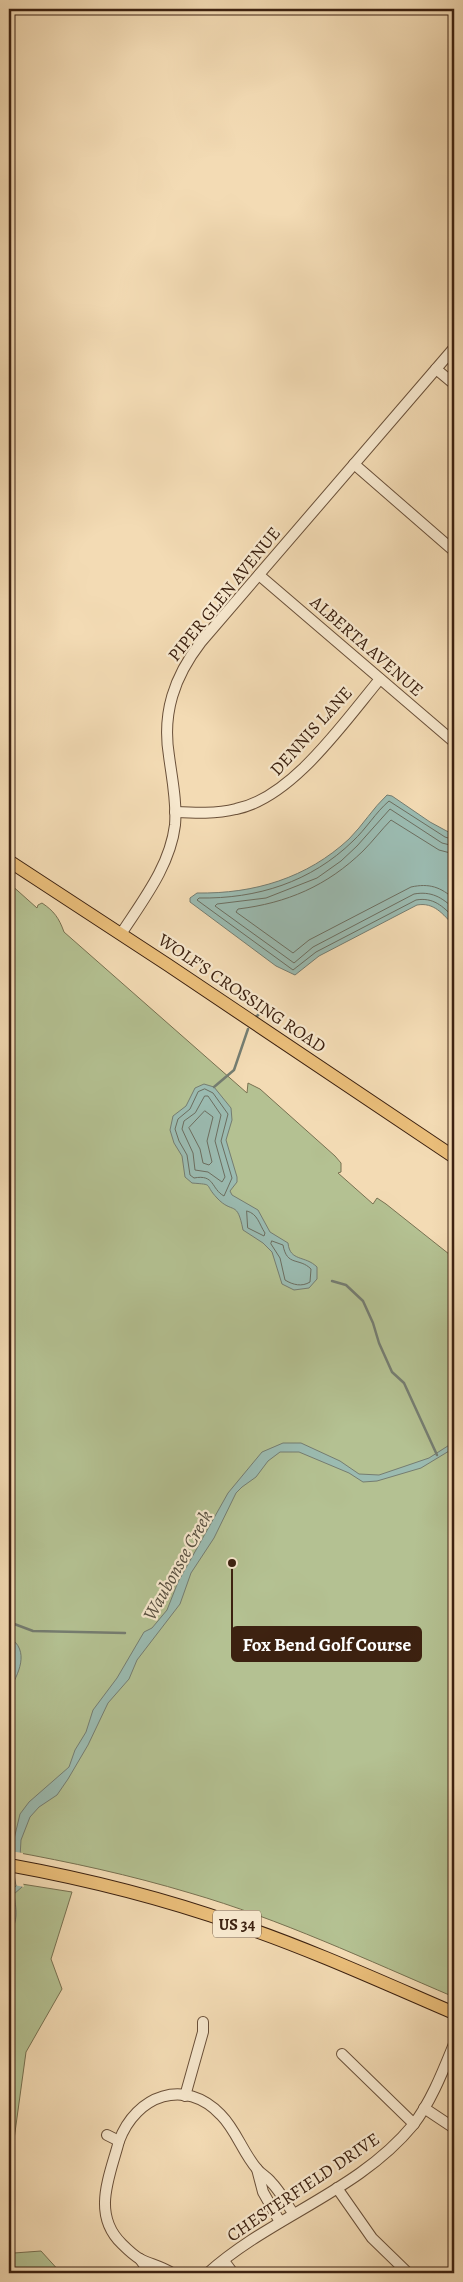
<svg xmlns="http://www.w3.org/2000/svg" width="463" height="2282" font-family="Alegreya,serif">
  <rect width="100%" height="100%" fill="#f3dbb4"/>
  <filter id="stains"><feTurbulence type="fractalNoise" baseFrequency=".004" numOctaves="4"/><feColorMatrix values="0 0 0 0 .2 0 0 0 0 .09 0 0 0 0 .02 0 0 0 .5 -.17"/></filter>
  <radialGradient id="worn" r=".72"><stop offset=".6" stop-color="#630" stop-opacity="0"/><stop offset="1" stop-color="#630" stop-opacity=".3"/></radialGradient>
  <g fill="#b4c192" stroke="#787151">
    <path d="M9,883L37,908L38,905L42,903C54,911 59,918 64,932L247,1093L248,1083L260,1089L335,1156L341,1163V1172L338,1173L373,1204L377,1198L386,1204L454,1258V1997C367,1960 280,1919 190,1893C130,1875 70,1862 9,1851Z"/>
    <path d="M9,1882L72,1892L51,1959L62,1989L26,2052L9,2176Z"/>
    <path d="M9,2191L14,2253L41,2251L61,2273H9Z"/>
  </g>
  <g fill="#9bbbb1" stroke="#757d71">
    <path d="M387,795L392,796L430,822L454,835V926C443,914 434,902 417,905L319,956L295,975L276,966L190,902V898L197,893C254,894 307,878 349,839C363,825 373,808 387,795Z"/>
    <path d="M204,1084L214,1087L231,1108L232,1120L226,1140L237,1177V1182L230,1191L232,1195L258,1210L270,1232L288,1243C290,1262 305,1255 317,1267V1279L309,1288L294,1290L282,1284L272,1252L263,1243L243,1230C237,1199 233,1215 217,1198C203,1183 215,1185 192,1183L185,1177L182,1156L174,1143L170,1130L173,1116L186,1106L195,1088Z"/>
    <path d="M454,1442V1448L421,1468L377,1481L363,1482L349,1473L299,1452H280L268,1461L256,1477L242,1487L236,1493L214,1538L191,1573L180,1604L137,1660L129,1679L108,1703L88,1745L68,1779L57,1795L39,1807L30,1817L21,1840L19,1874L22,1887L14,1894C16,1909 19,1921 9,1934V1860L20,1814L29,1802L69,1767L75,1750L86,1732L93,1710L117,1678L144,1632L152,1628L167,1610L178,1582L228,1493L262,1452L283,1443H301L340,1461L359,1474L379,1475L429,1458Z"/>
    <path d="M9,1637C31,1651 18,1674 9,1691Z"/>
  </g>
  <path fill="#f3dbb4" d="M9,1851L23,1853L21,1874L24,1887L9,1884Z"/>
  <g fill="none" stroke-linecap="round" stroke-linejoin="round">
    <g stroke="#6c6e60" stroke-width="1">
      <path d="M454,840L445,837L389,801C376,812 366,829 353,841C311,882 257,899 199,898L197,900L293,970L316,952L416,900C433,897 443,906 454,918"/>
      <path d="M454,846L442,843L390,809L357,846L341,861L317,878L266,898L217,904L215,906L294,963L313,947L414,894C431,891 442,897 454,909"/>
      <path d="M454,854L439,850L391,820C382,829 373,841 363,851C327,886 287,903 238,909L236,912L293,953L309,940L411,887C429,883 441,887 454,899"/>
      <path d="M205,1089L213,1093L228,1114L221,1141L232,1178L224,1196C211,1189 215,1174 194,1178L190,1175L187,1155L179,1141L175,1129L178,1119L190,1109L198,1092Z"/>
      <path d="M205,1096H208L221,1115L215,1141L225,1177L222,1182L208,1172L195,1170L193,1153L182,1129L184,1121L195,1113Z"/>
      <path d="M205,1111L213,1117L207,1141L212,1162L209,1165L203,1163L200,1149L189,1128Z"/>
      <path d="M247,1211C258,1214 259,1224 265,1233L264,1236L248,1228Z"/>
      <path d="M272,1241L283,1245C287,1267 299,1257 311,1269L310,1282C302,1287 293,1285 285,1280L280,1258L271,1244Z"/>
      <path d="M9,1926L12,1916L9,1893L16,1886L14,1874"/>
    </g>
    <g stroke="#757d71" stroke-width="2.5">
      <path d="M257,1016L263,1010"/>
      <path d="M214,1087L234,1070L248,1029"/>
      <path d="M332,1281L346,1285L363,1301L373,1323L379,1343L392,1372L404,1383L437,1455"/>
      <path d="M9,1622L33,1631L125,1633"/>
    </g>
    <defs>
      <g id="minor">
        <path d="M436,369L454,384"/>
        <path d="M354,464L454,551"/>
        <path d="M259,575L454,742"/>
        <path d="M175,812C195,813 216,814 236,809C292,798 344,722 380,679"/>
        <path d="M121,934C143,900 170,866 175,825C177,802 172,779 169,756C162,713 174,677 201,642L454,348"/>
        <path d="M342,2054L414,2124"/>
        <path d="M185,2096L203,2032V2022"/>
        <path d="M424,2108L454,2128"/>
        <path d="M107,2135L119,2141C110,2176 91,2214 122,2244C127,2249 133,2255 140,2259C150,2264 161,2266 172,2273"/>
        <path d="M119,2141C136,2095 185,2077 221,2115C236,2130 243,2153 257,2169C261,2174 267,2177 271,2182C280,2191 286,2203 293,2213"/>
        <path d="M257,2169L263,2192L280,2222"/>
        <path d="M337,2188L372,2238L408,2273"/>
        <path d="M140,2259L150,2273"/>
        <path d="M224,2261L233,2273"/>
        <path d="M208,2273C270,2217 359,2191 413,2125C431,2102 443,2071 454,2044"/>
      </g>
      <g id="major">
        <path d="M9,861L168,965L454,1157"/>
        <path d="M9,1865C86,1879 162,1898 236,1924C310,1949 382,1982 454,2013"/>
      </g>
    </defs>
    <use href="#minor" stroke="#6a5039" stroke-width="12"/>
    <use href="#major" stroke="#3c2110" stroke-width="14"/>
    <use href="#minor" stroke="#f7e8ce" stroke-width="10"/>
    <use href="#major" stroke="#eabe7a" stroke-width="12"/>
  </g>
  <g text-anchor="middle" stroke-width="4.5" stroke-linejoin="round" paint-order="stroke">
    <rect fill="#f7e8ce" stroke="#745d49" stroke-width="1" x="213" y="1910.5" width="48" height="27" rx="4"/>
    <g font-size="16" font-weight="bold" fill="#3c2110">
      <text x="237" y="1930">US 34</text>
    </g>
    <g font-size="18" fill="#3c2110" stroke="#f7e8ce">
      <text transform="translate(224 594) rotate(-51)" y="6">PIPER GLEN AVENUE</text>
      <text transform="translate(367 646) rotate(41)" y="6">ALBERTA AVENUE</text>
      <text transform="translate(311 731) rotate(-48)" y="6">DENNIS LANE</text>
      <text transform="translate(242 993) rotate(34)" y="6">WOLF'S CROSSING ROAD</text>
      <text transform="translate(303 2187) rotate(-34)" y="6">CHESTERFIELD DRIVE</text>
    </g>
    <g font-size="19" font-style="italic" fill="#584f40" stroke="#f7e8ce">
      <text transform="translate(177 1565) rotate(-61)" y="7">Waubonsee Creek</text>
    </g>
  </g>
  <path fill="none" stroke="#3c2110" stroke-width="2" d="M232 1563L232 1644"/>
  <circle fill="#3c2110" stroke="#f7e8ce" stroke-width="2" cx="232" cy="1563" r="5"/>
  <rect fill="#3c2110" stroke="#3c2110" stroke-width="2" x="232" y="1627" width="189" height="34" rx="5"/>
  <g font-size="19" text-anchor="middle" font-weight="bold" fill="#fff">
    <text x="327" y="1651">Fox Bend Golf Course</text>
  </g>
  <rect width="463" height="2282" fill="none" stroke="#f3dbb4" stroke-width="30"/>
  <rect x="10" y="10" width="443" height="2262" fill="none" stroke="#3c2110" stroke-width="2.5"/>
  <rect x="15" y="15" width="433" height="2252" fill="none" stroke="#3c2110"/>
  <rect width="100%" height="100%" filter="url(#stains)"/>
  <rect width="100%" height="100%" fill="url(#worn)"/>
</svg>
